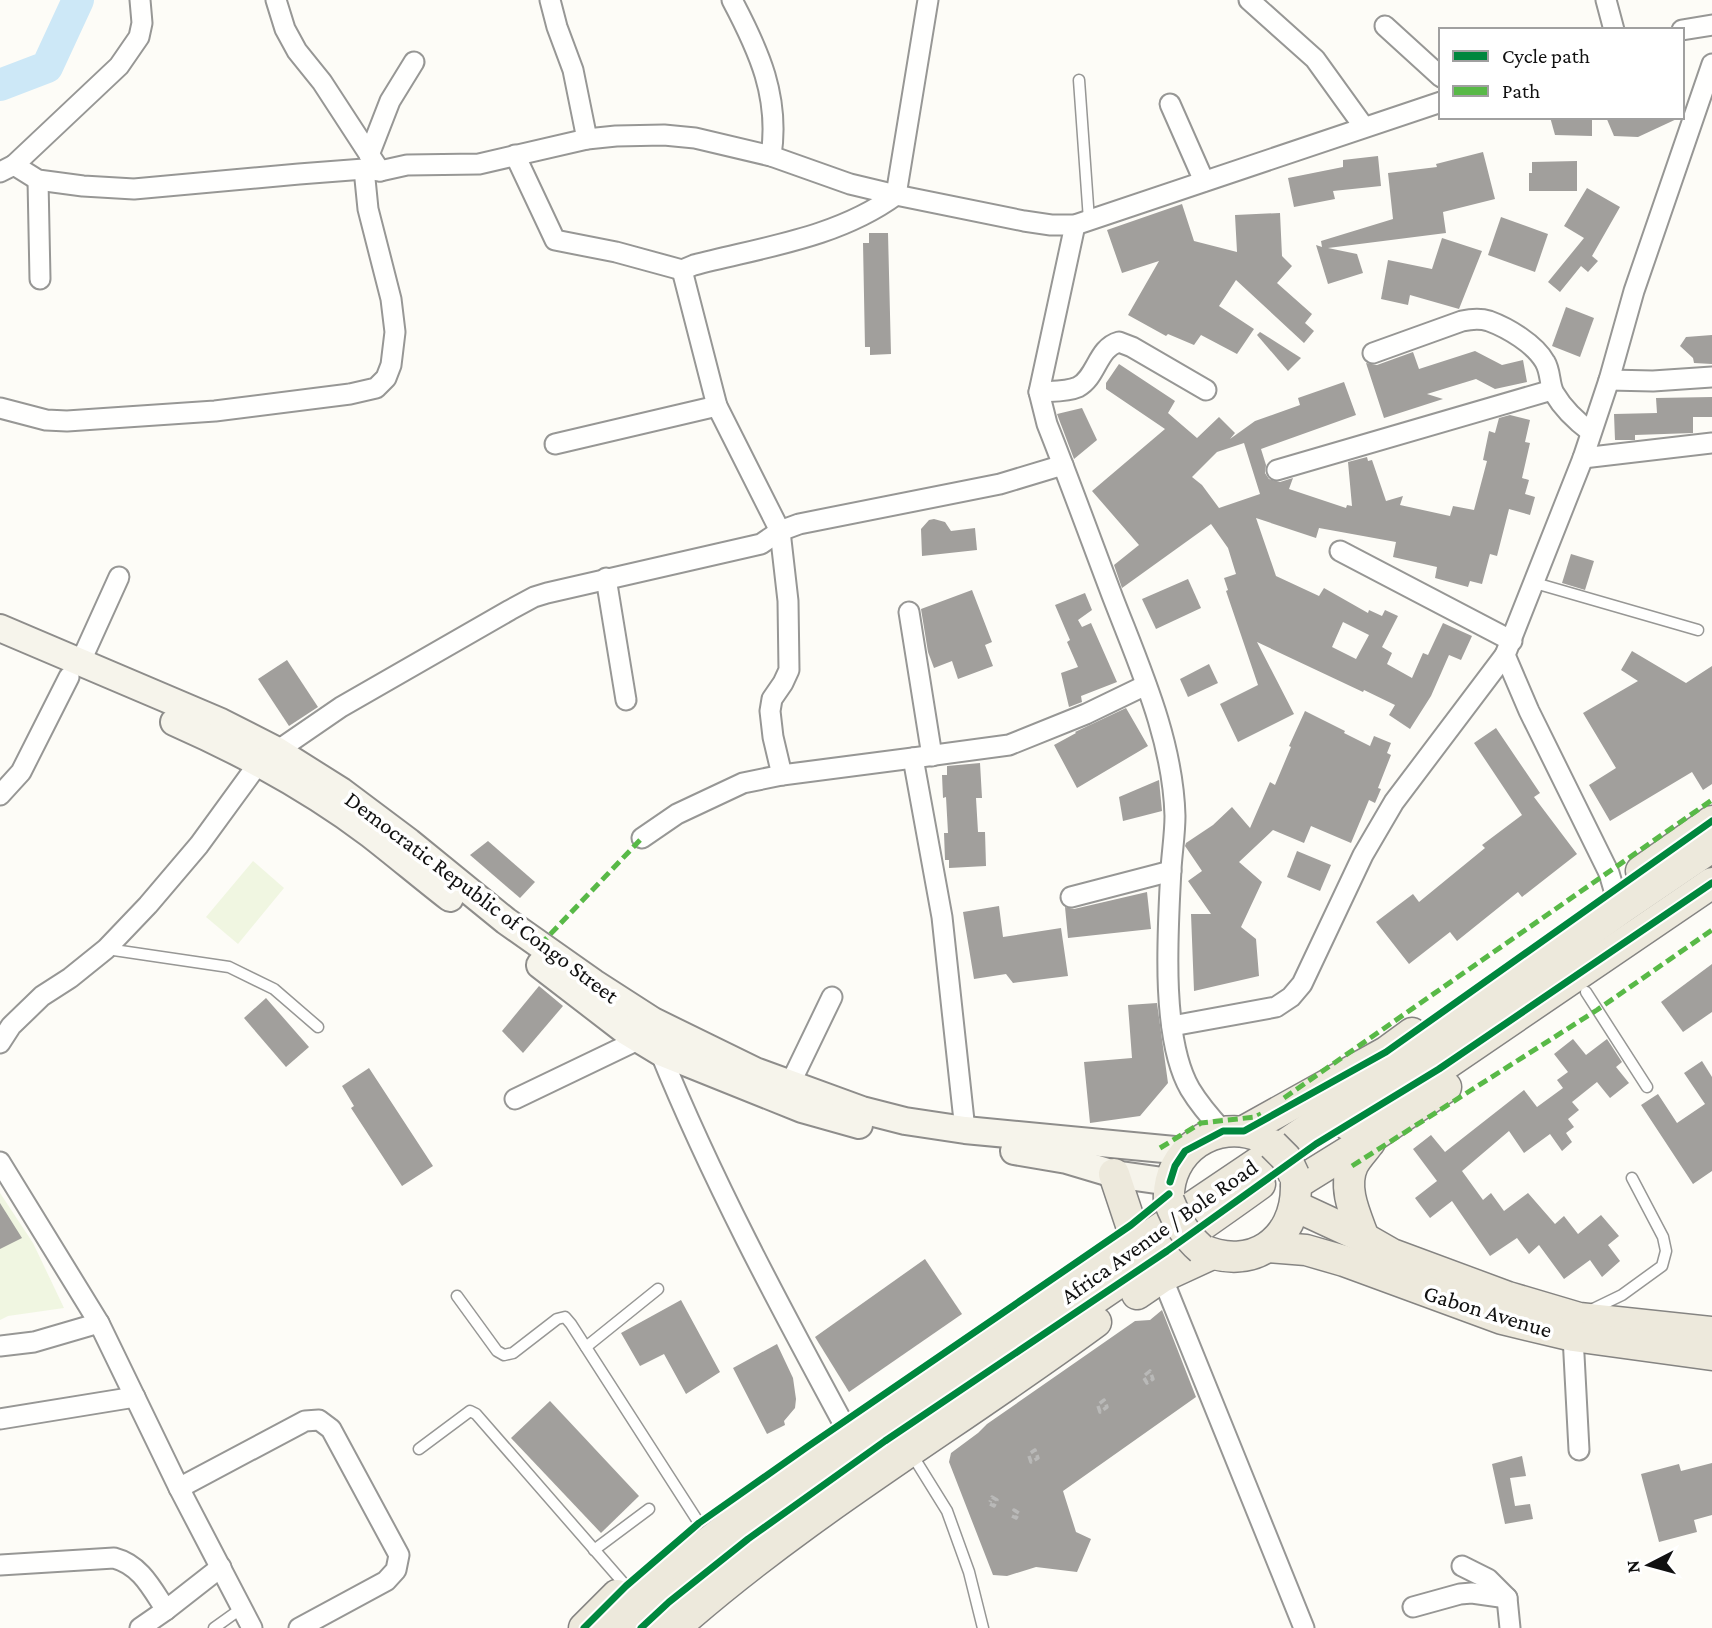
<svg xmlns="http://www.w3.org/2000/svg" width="1712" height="1628" font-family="'Crimson Pro',serif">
  <rect width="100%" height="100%" fill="#fdfcf7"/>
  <g fill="#f0f6e1">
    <path d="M253,861L284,888L238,944L206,917Z"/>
    <path d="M0,1193L33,1243L64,1308L8,1316L0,1320Z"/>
  </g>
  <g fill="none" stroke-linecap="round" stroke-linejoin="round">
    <path stroke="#cde8f7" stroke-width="32" d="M0,85L47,67L78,0"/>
  </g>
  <g fill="#a19f9c" fill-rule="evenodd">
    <path d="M1550,117H1592V136L1555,135Z"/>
    <path d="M1606,117H1681L1638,137L1614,136Z"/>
    <path d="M1483,152L1495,199L1443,212L1446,233L1328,248L1357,254L1363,273L1328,284L1316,245L1322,247L1321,241L1393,219L1388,173L1437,167L1436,164Z"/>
    <path d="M1378,156L1381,186L1333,191L1335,199L1294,207L1288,178L1343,167V160Z"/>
    <path d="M1577,161V191H1529V173H1532V162Z"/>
    <path d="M1587,188L1620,207L1592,256L1598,261L1588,272L1581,266L1560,292L1548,282L1584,238L1564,226Z"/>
    <path d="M1182,204L1194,241L1237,252L1235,215L1280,213L1282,256L1292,266L1277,283L1312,314L1305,323L1314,331L1304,343L1236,280L1219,306L1254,329L1237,354L1201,335L1194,345L1168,334L1166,336L1128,315L1159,261L1122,273L1107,230Z"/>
    <path d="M1501,217L1548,234L1535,272L1488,255Z"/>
    <path d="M869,233H888L891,354L870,355V347H865L863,243H869Z"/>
    <path d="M1442,238L1482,251L1459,309L1410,295L1408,305L1381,299L1388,260L1432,269Z"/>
    <path d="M1566,307L1594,318L1580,357L1552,346Z"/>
    <path d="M1260,332L1301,358L1288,371L1257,335Z"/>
    <path d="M1712,335V364L1694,363L1693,358L1680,346L1686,337Z"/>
    <path d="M1475,351L1502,365L1523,360L1527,382L1495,389L1476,379L1427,394L1443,399L1384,418L1366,363L1377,365L1413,352L1419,369Z"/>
    <path d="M1119,364L1175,401L1168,413L1197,438L1219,417L1235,433L1230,439L1255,421L1300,405L1298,398L1344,382L1356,415L1261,449L1266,465L1265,473L1269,479L1280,482L1293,478L1289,489L1346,508L1347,505L1352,506L1348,462L1367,457L1368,461L1372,460L1386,501L1403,496L1400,505L1450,516L1453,506L1474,510L1487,461L1483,460L1489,431L1495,433L1499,418L1510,415L1530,420L1525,442L1530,443L1522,478L1529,480L1525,494L1535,497L1530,515L1509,509L1497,556L1490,554L1482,584L1470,581L1468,587L1435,578L1437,567L1393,557L1396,542L1319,528L1316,538L1256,518L1276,576L1319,596L1324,588L1368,613L1369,610L1382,616L1385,610L1398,616L1382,647L1392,653L1387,664L1412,678L1423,653L1428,655L1443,623L1472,636L1461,660L1449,655L1431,696L1410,729L1389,715L1395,705L1364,690L1363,692L1257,642L1294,714L1238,742L1220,704L1258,685L1226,591L1228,590L1224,578L1236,574L1228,548L1211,524L1122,588L1114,565L1139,545L1092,491L1165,429L1106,389V383ZM1244,443L1260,494L1219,508L1202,485L1192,477L1217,452ZM1343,622L1369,635L1356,659L1332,647Z"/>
    <path d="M1712,397V417H1693V433L1635,435V440H1615L1614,414L1657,413L1656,398Z"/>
    <path d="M1082,408L1097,440L1074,459L1057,414Z"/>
    <path d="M934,519L945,522L951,531L975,528L977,550L922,556L921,529L929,520Z"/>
    <path d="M1571,554L1594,561L1585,590L1562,583Z"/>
    <path d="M1188,579L1201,608L1156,629L1142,599Z"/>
    <path d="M972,590L992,642L985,645L993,666L958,679L952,661L934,668L928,652L921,609Z"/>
    <path d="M1085,593L1092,610L1078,620L1082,627L1091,623L1117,682L1081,696L1082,702L1069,707L1061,673L1078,667L1067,642L1070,640L1055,605Z"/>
    <path d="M1632,651L1686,683L1712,666V784L1703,790L1692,772L1610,821L1589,785L1616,768L1583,713L1638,681L1621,670Z"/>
    <path d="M287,660L318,707L289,726L258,679Z"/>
    <path d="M1209,664L1218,683L1188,697L1180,679Z"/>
    <path d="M1126,708L1148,746L1077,788L1054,745L1076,733L1075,732Z"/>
    <path d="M1305,711L1345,731L1344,733L1370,746L1374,736L1391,743L1387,753L1391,755L1378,788L1381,789L1375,803L1369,800L1351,843L1311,826L1304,843L1273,830L1239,862L1262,882L1241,927L1256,939L1259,976L1194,991L1191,914H1211L1188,881L1202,871L1185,846L1186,843L1213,825L1232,807L1250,828L1270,782L1275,785L1291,747L1289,746Z"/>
    <path d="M1496,728L1540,793L1534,797L1577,854L1522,897L1518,892L1457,941L1450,932L1409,964L1376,922L1413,894L1419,902L1485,848L1482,845L1522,815L1474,743Z"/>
    <path d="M980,763L982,798H976L978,832H985L986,866L949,868V860H945L944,833H948L946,797L943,798L942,775H947V766Z"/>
    <path d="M1159,780L1162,811L1123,821L1119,797Z"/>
    <path d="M488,841L535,882L520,898L470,855Z"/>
    <path d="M1297,851L1331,865L1320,891L1287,877Z"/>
    <path d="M1147,892L1151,929L1068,938L1065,907L1074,909Z"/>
    <path d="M999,906L1003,937L1061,928L1068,976L1013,983L1006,974L974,979L963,912Z"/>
    <path d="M1712,964V1012L1683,1032L1661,1002Z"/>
    <path d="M539,986L563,1006L523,1053L502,1031Z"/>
    <path d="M266,998L309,1047L286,1067L244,1018Z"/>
    <path d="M1157,1003L1168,1083L1140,1116L1090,1123L1084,1062L1132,1058L1128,1005Z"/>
    <path d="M1573,1039L1586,1055L1607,1039L1622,1062L1616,1067L1629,1083L1610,1098L1597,1082L1572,1102L1579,1110L1568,1119L1574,1127L1566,1133L1572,1142L1562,1151L1550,1134L1524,1153L1509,1131L1462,1171L1483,1200L1491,1193L1504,1211L1528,1193L1555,1224L1564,1216L1578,1234L1601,1215L1619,1236L1608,1245L1620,1261L1602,1277L1590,1260L1564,1279L1539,1245L1529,1254L1517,1238L1490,1256L1452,1201L1430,1218L1415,1198L1437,1181L1413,1149L1431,1135L1445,1152L1524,1090L1537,1107L1563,1088L1557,1080L1568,1072L1554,1054Z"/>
    <path d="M1702,1061L1712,1077V1171L1693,1184L1641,1105L1658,1094L1677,1123L1705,1104L1684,1073Z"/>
    <path d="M369,1068L433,1166L402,1186L351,1108L354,1106L342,1086Z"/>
    <path d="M0,1203L22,1238L0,1249Z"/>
    <path d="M925,1259L962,1314L849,1392L815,1337Z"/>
    <path d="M681,1300L720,1372L686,1394L664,1354L640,1366L621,1333Z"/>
    <path d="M1162,1310L1196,1397L1063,1491L1076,1532L1091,1539L1077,1572L1036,1567L1007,1576L993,1575L949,1462L951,1453L978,1433L987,1424L1135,1321L1150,1320Z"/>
    <path d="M777,1344L793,1378L796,1399L795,1408L784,1421L785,1425L767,1434L733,1368Z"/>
    <path d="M550,1401L639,1496L601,1533L511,1438Z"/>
    <path d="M1522,1456L1526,1476L1510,1478L1515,1506L1530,1504L1533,1519L1505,1524L1492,1464Z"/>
    <path d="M1712,1463V1515L1694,1520L1697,1532L1659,1542L1641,1474L1679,1464L1681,1471Z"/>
  </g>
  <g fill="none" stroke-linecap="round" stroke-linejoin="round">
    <defs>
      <g id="service">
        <path d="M1079,80L1089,220"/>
        <path d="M1535,583L1698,630"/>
        <path d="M107,949L229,967L274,989L318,1027"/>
        <path d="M1586,992L1647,1087"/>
        <path d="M457,1296L497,1351L504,1355L513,1353L557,1319L565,1317L571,1324L699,1523"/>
        <path d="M1591,1310L1622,1295L1662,1266L1666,1251L1663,1237L1632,1178"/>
        <path d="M586,1347L658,1289"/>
        <path d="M419,1449L470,1411L476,1414L626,1586"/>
        <path d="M911,1453L947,1511L969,1572L983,1628"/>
        <path d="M594,1550L649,1509"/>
        <path d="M214,1628L242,1608"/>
      </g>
      <g id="minor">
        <path d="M276,0L285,29L297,51L322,82L380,171"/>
        <path d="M550,0L557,27L573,70L587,139"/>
        <path d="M732,0C759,51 780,97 771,156"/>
        <path d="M1249,0L1315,59L1364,127"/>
        <path d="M1606,0L1614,30"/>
        <path d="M1385,26L1441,77"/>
        <path d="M1682,30L1712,25"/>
        <path d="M1170,104L1204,181"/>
        <path d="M369,155L390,101L414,62"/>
        <path d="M515,155L555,240L616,252L682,270L694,265C763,247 837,238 896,195L928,0"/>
        <path d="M14,165L119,66L139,37L142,23L140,0"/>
        <path d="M0,172L14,165L38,180L83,186L134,189L299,174L364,169L380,171L407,165L479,164L587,139L616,136L664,135L695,138L771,156L850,184L896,195L1024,221L1051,225H1075L1441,102"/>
        <path d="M38,180L40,279"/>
        <path d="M1075,225L1039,392L1047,424C1070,482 1091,540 1113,598C1140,668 1173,740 1175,816C1175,834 1172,852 1171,869C1168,928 1160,1037 1190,1089C1199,1104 1211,1118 1223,1131"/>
        <path d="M682,270L717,406L780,531L788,601L789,670L783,683L772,699L770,711L773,737L782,775"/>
        <path d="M1373,353L1462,321C1471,319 1480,318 1489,321C1508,328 1535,344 1545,362C1551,372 1549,384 1554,393C1564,410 1576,421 1591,432"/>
        <path d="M1609,380L1653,381L1712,377"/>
        <path d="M1039,392C1051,391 1067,392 1078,387C1097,377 1097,348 1119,342L1132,347L1206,390"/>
        <path d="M0,408L46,420L67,421L215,411L350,394L376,388L386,378L391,365L395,332L391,299L368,209L364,169"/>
        <path d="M555,444L717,406"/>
        <path d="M1583,458L1712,443"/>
        <path d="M1277,470L1552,390"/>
        <path d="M1340,551L1512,641"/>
        <path d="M606,578L626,700"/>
        <path d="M909,612L932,756"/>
        <path d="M80,663L119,577"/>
        <path d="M0,795L21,772L69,677"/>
        <path d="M642,838L677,814L743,783L782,775L913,758"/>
        <path d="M1614,890L1609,873L1529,711L1505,655L1583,458L1609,380L1634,291L1712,64"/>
        <path d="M1071,897L1171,871"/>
        <path d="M1172,1026L1276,1007L1291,997L1302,984L1363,855L1394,802L1505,655"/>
        <path d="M0,1043L11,1026L42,996L70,978L106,949L148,905L199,845L258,764L341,707L510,610L534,597L547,593L761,544L780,531L799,524L1000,484L1063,465"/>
        <path d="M660,1052C712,1180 777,1301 843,1423"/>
        <path d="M790,1084L832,997"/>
        <path d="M515,1099L640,1039L644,1033"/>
        <path d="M965,1130L942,917L913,758L1009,745L1086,714L1146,685"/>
        <path d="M0,1162L99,1323L179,1488L252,1628"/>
        <path d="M1162,1277L1304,1628"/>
        <path d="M1576,1326L1573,1336L1579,1450"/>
        <path d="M0,1346L34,1342L99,1323"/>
        <path d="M0,1419L135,1397"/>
        <path d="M179,1488L305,1421L319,1420L331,1429L399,1555L396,1570L386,1581L299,1628"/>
        <path d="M0,1565L114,1558C141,1565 152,1589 166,1610L221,1567"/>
        <path d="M1462,1566L1488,1579L1507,1598L1510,1628"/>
        <path d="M1413,1607L1460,1594L1472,1593L1507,1598"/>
        <path d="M140,1628L166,1610"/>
      </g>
      <g id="secondary">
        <path d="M0,628L221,722L276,750L341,791L409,842L506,921L594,983L653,1021L755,1071L862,1110L905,1121L965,1130L1185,1151"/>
        <path d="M174,722C242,752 310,789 370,834C397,855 423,877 450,898"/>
        <path d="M540,965L627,1032L660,1052L802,1109L859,1125"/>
        <path d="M1014,1151L1067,1160L1114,1174L1170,1182"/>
      </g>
      <g id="primary">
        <path d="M1641,871L1712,821"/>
        <path d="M1348,1125L1439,1069L1712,883"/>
        <path d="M1244,1131L1386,1052L1412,1033"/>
        <path d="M1114,1174L1131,1225"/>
        <path d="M1296,1184L1375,1135L1446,1087"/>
        <path d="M1169,1201C1166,1151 1216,1117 1261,1137"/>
        <path d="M1295,1206L1364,1238L1392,1254L1508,1297L1579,1318L1712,1332"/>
        <path d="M1364,1238C1356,1216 1342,1188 1353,1165C1357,1157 1365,1149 1370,1142"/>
        <path d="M1268,1247L1306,1250L1344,1261L1502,1319L1573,1336L1712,1355"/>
        <path d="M1201,1249C1251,1272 1296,1241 1296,1187"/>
        <path d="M1137,1294L1162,1277L1212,1254"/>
        <path d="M584,1628L617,1595"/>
        <path d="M609,1628L639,1598L703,1546L824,1455L1382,1079L1625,906L1712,847"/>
        <path d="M641,1628C705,1567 778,1517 850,1466C986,1370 1126,1281 1260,1184"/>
        <path d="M675,1628C805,1513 956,1425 1096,1322"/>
      </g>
    </defs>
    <use href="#service" stroke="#979795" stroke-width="13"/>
    <use href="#minor" stroke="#979795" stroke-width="23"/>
    <use href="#secondary" stroke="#8e8d8b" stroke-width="30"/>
    <use href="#primary" stroke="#858482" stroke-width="33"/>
    <g stroke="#b9b9b8" stroke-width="3.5" stroke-dasharray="7 3.5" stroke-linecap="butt">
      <path d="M1144,1378L1147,1383L1153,1379L1150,1371L1145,1375"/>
      <path d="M1098,1406L1100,1412L1107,1407L1104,1400L1099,1404"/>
      <path d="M1029,1456L1031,1462L1038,1458L1035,1450L1029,1454"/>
      <path d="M990,1504L994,1506L997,1500L992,1497L990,1502"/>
      <path d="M1012,1516L1016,1518L1019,1513L1014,1510L1012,1514"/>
    </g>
    <use href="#service" stroke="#fffffe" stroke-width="10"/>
    <use href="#minor" stroke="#fffffe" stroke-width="19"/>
    <use href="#secondary" stroke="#f6f4eb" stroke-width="26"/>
    <use href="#primary" stroke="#ede9dc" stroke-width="30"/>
    <defs>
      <g id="primary-bridge">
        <path d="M1273,1145L1286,1158L1294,1175"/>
        <path d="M1169,1201C1177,1221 1185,1235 1201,1249"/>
      </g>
    </defs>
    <use href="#primary-bridge" stroke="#858482" stroke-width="33" stroke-linecap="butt"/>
    <use href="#primary-bridge" stroke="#ede9dc" stroke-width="30"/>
    <g stroke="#58b947" stroke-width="5" stroke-dasharray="10 5" stroke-linecap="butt">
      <path d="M540,945L642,838"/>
      <path d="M1284,1098L1712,800"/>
      <path d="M1160,1148L1201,1123L1255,1117L1261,1114"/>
      <path d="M1352,1166L1597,1010L1712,930"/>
    </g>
    <defs>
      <g id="cycleway">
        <path d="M1170,1182L1175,1166L1185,1151L1223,1131H1244L1386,1052L1712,821"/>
        <path d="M584,1628L626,1586L699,1523L807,1447L1131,1225L1169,1194"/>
        <path d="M641,1628L669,1602L748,1539L885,1441L1167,1251L1316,1144L1439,1069L1712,883"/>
      </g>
    </defs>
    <use href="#cycleway" stroke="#fff" stroke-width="11"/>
    <use href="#cycleway" stroke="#00873e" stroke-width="7"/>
  </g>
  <g text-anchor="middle" stroke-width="7" stroke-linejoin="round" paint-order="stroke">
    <g font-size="23" fill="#111" stroke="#fff">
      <text transform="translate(482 897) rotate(37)" y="8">Democratic Republic of Congo Street</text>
      <text transform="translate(1159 1231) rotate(-35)" y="8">Africa Avenue / Bole Road</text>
      <text transform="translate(1488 1311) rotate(17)" y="8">Gabon Avenue</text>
    </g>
  </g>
  <rect x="1439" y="28" width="245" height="91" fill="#ffffff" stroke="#a0a0a0" stroke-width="2"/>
  <rect x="1453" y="51" width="35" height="10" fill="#00873e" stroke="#a0a0a0" stroke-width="2"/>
  <text x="1502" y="63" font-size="21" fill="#111111">Cycle path</text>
  <rect x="1453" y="86" width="35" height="10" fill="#58b947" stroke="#a0a0a0" stroke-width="2"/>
  <text x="1502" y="98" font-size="21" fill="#111111">Path</text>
  <g transform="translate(1649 1565) rotate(264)" stroke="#ffffff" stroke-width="5" paint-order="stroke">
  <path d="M0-5L12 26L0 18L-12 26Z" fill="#111111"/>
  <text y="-10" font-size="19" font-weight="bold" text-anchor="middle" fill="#111111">N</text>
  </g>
</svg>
